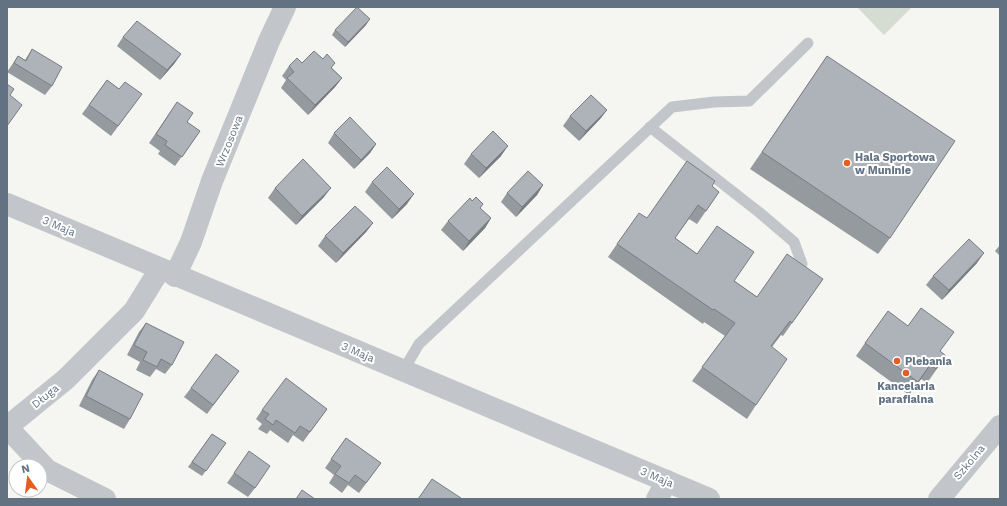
<svg xmlns="http://www.w3.org/2000/svg" width="1007" height="506" font-family="'Work Sans',sans-serif">
  <rect width="100%" height="100%" fill="#f5f5f1"/>
  <path fill="#d5dcd2" d="M857,7H912L884,35Z"/>
  <g fill="none" stroke-linecap="round" stroke-linejoin="round">
    <g stroke="#c2c5c9" stroke-width="11">
      <path d="M650,127L760,213L794,242L802,264"/>
      <path d="M403,371L419,344L672,107L714,102L749,101L808,43"/>
    </g>
    <g stroke="#c2c5c9" stroke-width="22">
      <path d="M175,276L191,242L212,181L269,41L285,7"/>
      <path d="M105,499L47,470L7,427L66,379L134,311L160,269"/>
      <path d="M657,499L667,481"/>
      <path d="M939,499L1000,426"/>
    </g>
    <path stroke="#c2c5c9" stroke-width="22" d="M7,204L709,499"/>
  </g>
  <g fill="#959a9f">
    <path d="M366,25L345,47L332,35L335,30Z"/>
    <path d="M123,37L181,54L174,64L160,80L117,46Z"/>
    <path d="M32,49L52,86L45,95L7,72L18,56L25,60Z"/>
    <path d="M827,56L890,238L878,254L750,169Z"/>
    <path d="M302,63L332,68L342,78L335,87L308,115L281,88L286,80L282,76L289,66Z"/>
    <path d="M107,80L119,89L142,94L111,136L82,114Z"/>
    <path d="M177,102L187,122L200,131L175,166L158,154L160,151L149,143Z"/>
    <path d="M607,110L600,119L579,141L563,126L570,116Z"/>
    <path d="M334,133L376,144L370,153L354,169L328,143Z"/>
    <path d="M471,154L501,156L479,178L464,164Z"/>
    <path d="M372,182L407,204L392,219L365,192Z"/>
    <path d="M543,185L537,195L516,217L501,202L507,193Z"/>
    <path d="M712,186L719,192L697,224L689,219L675,238L757,297L823,279L783,336L781,335L772,347L756,405L747,419L692,381L725,336L704,322L703,324L608,257L617,244Z"/>
    <path d="M275,188L324,197L296,225L268,198Z"/>
    <path d="M472,201L491,218L485,228L463,251L441,230L448,221Z"/>
    <path d="M373,223L366,232L336,263L318,246L325,236Z"/>
    <path d="M1000,245V256L995,251Z"/>
    <path d="M977,263L942,300L926,285L933,276Z"/>
    <path d="M146,323L172,365L165,374L156,369L150,377L136,370L140,362L127,355L139,332Z"/>
    <path d="M865,343L940,351L946,356L927,383L921,379L909,395L856,356Z"/>
    <path d="M99,370L130,419L124,429L79,406L92,380Z"/>
    <path d="M239,371L207,414L184,397L191,388Z"/>
    <path d="M327,409L303,442L293,435L288,443L270,430L267,434L258,429L262,424L256,419L262,410Z"/>
    <path d="M212,434L226,443L202,476L188,467Z"/>
    <path d="M346,438L381,463L359,493L348,485L342,493L329,483L334,475L325,468Z"/>
    <path d="M249,451L255,488L248,497L227,483Z"/>
  </g>
  <g fill="#797d82">
    <path d="M370,19L366,25L345,47L348,42Z"/>
    <path d="M181,54L174,64L160,80L167,70Z"/>
    <path d="M342,78L335,87L308,115L315,105Z"/>
    <path d="M607,110L600,119L579,141L586,131Z"/>
    <path d="M376,144L370,153L354,169L361,160Z"/>
    <path d="M508,146L501,156L479,178L486,168Z"/>
    <path d="M543,185L537,195L516,217L522,207Z"/>
    <path d="M331,188L324,197L296,225L302,216Z"/>
    <path d="M414,194L407,204L392,219L399,209Z"/>
    <path d="M491,218L485,228L463,251L469,241Z"/>
    <path d="M373,223L366,232L336,263L343,253Z"/>
    <path d="M984,253L977,263L942,300L949,290Z"/>
    <path d="M930,365L921,379L909,395L918,382Z"/>
  </g>
  <g fill="#adb3b9" stroke="#797d82">
    <path d="M357,7L370,19L348,42L335,30Z"/>
    <path d="M137,21L181,54L167,70L123,37Z"/>
    <path d="M32,49L62,67L52,86L14,63L18,56L26,61Z"/>
    <path d="M314,51L323,59L327,54L335,63L331,68L342,78L315,105L287,78L294,72L289,66L297,58L302,63Z"/>
    <path d="M827,56L955,141L890,238L762,152Z"/>
    <path d="M107,80L119,89L125,82L142,94L118,126L89,105Z"/>
    <path d="M7,84L14,89L10,95L22,105L7,126Z"/>
    <path d="M591,95L607,110L586,131L570,116Z"/>
    <path d="M177,102L193,113L187,122L200,131L182,157L165,145L167,141L156,134Z"/>
    <path d="M350,117L376,144L361,160L334,133Z"/>
    <path d="M493,131L508,146L486,168L471,154Z"/>
    <path d="M303,159L331,188L302,216L275,188Z"/>
    <path d="M687,161L715,181L712,186L719,192L706,211L698,205L675,238L697,254L717,226L754,252L734,281L757,297L787,254L823,279L792,323L790,321L771,346L787,359L756,405L702,367L735,323L714,309L713,310L617,244L639,213L647,218Z"/>
    <path d="M387,167L414,194L399,209L372,182Z"/>
    <path d="M528,171L543,185L522,207L507,193Z"/>
    <path d="M476,197L483,204L480,208L491,218L469,241L448,221L470,198L472,201Z"/>
    <path d="M355,206L373,223L343,253L325,236Z"/>
    <path d="M969,239L984,253L949,290L933,276Z"/>
    <path d="M921,308L954,332L940,351L946,356L936,369L930,365L918,382L865,343L888,311L908,326Z"/>
    <path d="M146,323L184,342L172,365L161,359L157,367L143,360L147,352L134,345Z"/>
    <path d="M216,354L239,371L213,405L191,388Z"/>
    <path d="M99,370L143,394L130,419L86,396Z"/>
    <path d="M286,378L327,409L310,432L300,426L295,433L276,420L273,425L265,419L269,414L262,410Z"/>
    <path d="M212,434L226,443L206,471L192,462Z"/>
    <path d="M346,438L381,463L366,483L355,475L349,483L335,474L341,466L331,459Z"/>
    <path d="M249,451L270,466L255,488L234,473Z"/>
    <path d="M432,479L461,498V499H418Z"/>
    <path d="M302,490L315,499H296Z"/>
  </g>
  <g fill="#e75c1f" stroke="#fff" stroke-width="1.5">
    <circle cx="847" cy="163" r="4"/>
    <circle cx="897" cy="361" r="4"/>
    <circle cx="906" cy="373" r="4"/>
  </g>
  <g text-anchor="middle" stroke-width="4" stroke-linejoin="round" paint-order="stroke">
    <g font-size="11" fill="#637283" stroke="#fff">
      <text transform="translate(229 141) rotate(-68)" y="4">Wrzosowa</text>
      <text transform="translate(59 226) rotate(23)" y="4">3 Maja</text>
      <text transform="translate(358 352) rotate(23)" y="4">3 Maja</text>
      <text transform="translate(45 396) rotate(-39)" y="4">Długa</text>
      <text transform="translate(969 462) rotate(-50)" y="4">Szkolna</text>
      <text transform="translate(657 477) rotate(23)" y="4">3 Maja</text>
    </g>
    <g font-size="11" font-weight="bold" fill="#637283" stroke="#fff" text-anchor="start">
      <text x="855" y="161">Hala Sportowa<tspan x="855" dy="13">w Muninie</tspan></text>
      <text x="905" y="365">Plebania</text>
      <text x="906" y="390" text-anchor="middle">Kancelaria<tspan x="906" dy="13">parafialna</tspan></text>
    </g>
  </g>
  <rect width="1007" height="506" fill="none" stroke="#637283" stroke-width="16"/>
  <g transform="translate(28 478) rotate(346)"><circle r="19" fill="#ffffff" stroke="#c1c7cd"/>
  <path d="M0-3L7 15L0 10L-7 15Z" fill="#e75c1f"/>
  <text y="-6" font-size="11" font-weight="bold" text-anchor="middle" fill="#637283">N</text>
  </g>
</svg>
